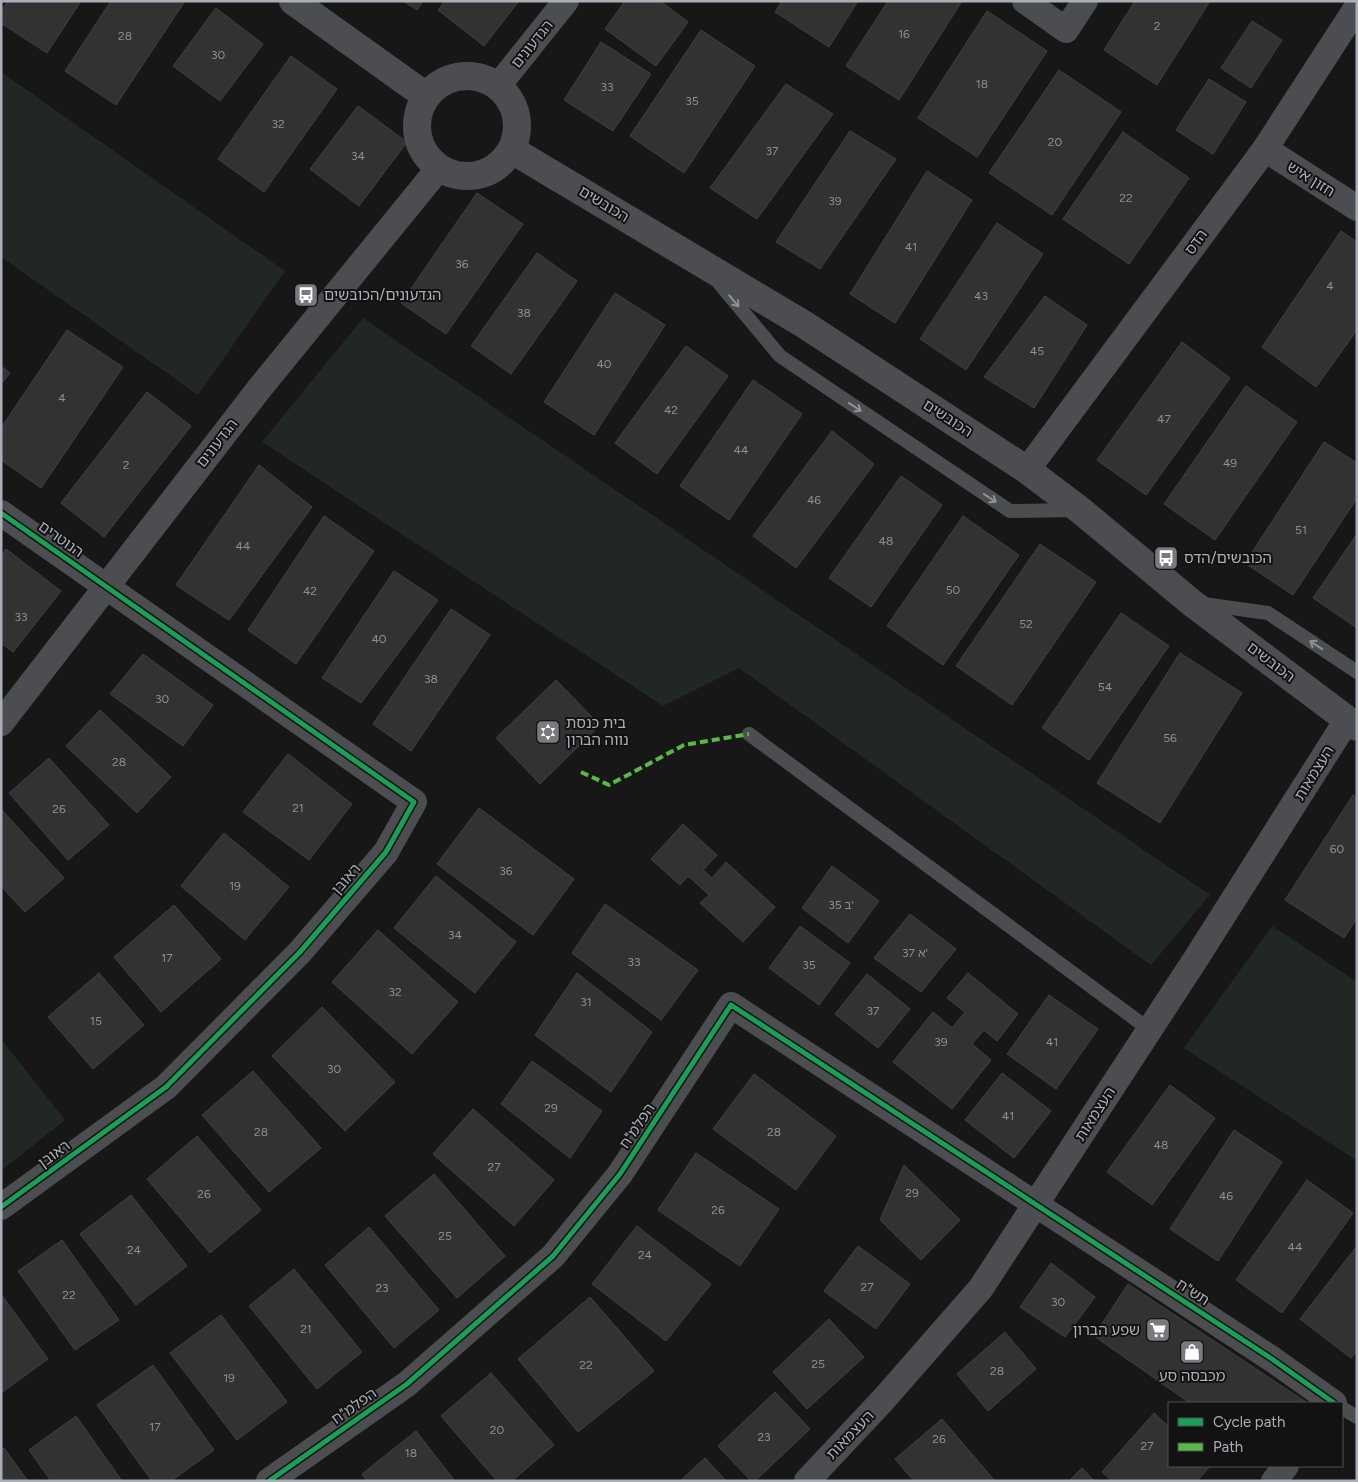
<svg xmlns="http://www.w3.org/2000/svg" width="1358" height="1482" font-family="Figtree,'Noto Sans Hebrew',sans-serif">
  <rect width="100%" height="100%" fill="#171718"/>
  <g fill="#212722">
    <path d="M1,72L285,271L198,395L1,257Z"/>
    <path d="M363,318L1210,895L1151,965L739,668L663,706L262,442Z"/>
    <path d="M1272,926L1357,982V1161L1184,1048Z"/>
    <path d="M1,1039L65,1120L1,1171Z"/>
  </g>
  <g fill="#323233" stroke="#404144">
    <path d="M8,1H81L47,53L1,23V11Z"/>
    <path d="M111,1H185L116,105L65,71Z"/>
    <path d="M403,1H423L417,10Z"/>
    <path d="M445,1H519L484,46L438,10Z"/>
    <path d="M625,1H660L688,22L656,66L605,29Z"/>
    <path d="M782,1H858L829,47L775,12Z"/>
    <path d="M888,1H962L899,100L846,66Z"/>
    <path d="M1135,1H1210L1157,85L1104,50Z"/>
    <path d="M216,8L263,44L220,101L173,66Z"/>
    <path d="M987,11L1047,51L977,157L918,118Z"/>
    <path d="M1252,21L1282,40L1251,88L1221,68Z"/>
    <path d="M701,30L755,66L684,173L630,136Z"/>
    <path d="M601,42L651,74L613,131L564,100Z"/>
    <path d="M291,56L337,89L264,192L218,159Z"/>
    <path d="M1059,70L1121,112L1052,215L989,173Z"/>
    <path d="M1209,79L1246,102L1213,154L1176,130Z"/>
    <path d="M786,84L833,114L757,219L710,188Z"/>
    <path d="M358,106L407,142L359,206L310,169Z"/>
    <path d="M850,131L896,159L820,269L776,242Z"/>
    <path d="M1123,132L1189,178L1129,264L1063,219Z"/>
    <path d="M927,171L972,200L895,323L850,294Z"/>
    <path d="M477,193L523,224L446,334L401,303Z"/>
    <path d="M997,223L1043,254L966,370L920,339Z"/>
    <path d="M1341,231L1357,242V330L1316,387L1262,347Z"/>
    <path d="M537,253L577,281L511,374L471,346Z"/>
    <path d="M615,293L665,325L594,435L544,402Z"/>
    <path d="M1045,296L1087,325L1034,408L984,377Z"/>
    <path d="M67,330L123,367L41,488L1,460V428Z"/>
    <path d="M1182,342L1230,378L1146,495L1097,460Z"/>
    <path d="M686,346L728,376L657,474L615,443Z"/>
    <path d="M1,366L10,373L1,384Z"/>
    <path d="M753,380L802,414L729,520L680,486Z"/>
    <path d="M1246,386L1297,422L1215,540L1164,504Z"/>
    <path d="M147,392L191,426L104,537L61,503Z"/>
    <path d="M832,431L874,464L796,568L753,536Z"/>
    <path d="M1324,442L1357,463V498L1293,595L1245,563Z"/>
    <path d="M259,465L312,507L229,620L176,585Z"/>
    <path d="M901,476L942,505L871,607L829,578Z"/>
    <path d="M324,516L374,551L296,664L248,630Z"/>
    <path d="M963,516L1019,555L943,665L887,626Z"/>
    <path d="M1357,534V628L1313,598Z"/>
    <path d="M1040,544L1096,582L1012,705L956,666Z"/>
    <path d="M6,549L61,591L13,652L1,643V556Z"/>
    <path d="M394,571L438,600L361,703L322,678Z"/>
    <path d="M451,609L490,635L411,751L373,724Z"/>
    <path d="M1121,613L1169,646L1089,760L1042,728Z"/>
    <path d="M1180,653L1242,693L1160,823L1097,783Z"/>
    <path d="M143,654L213,705L183,746L110,694Z"/>
    <path d="M556,680L600,725L540,784L496,738Z"/>
    <path d="M100,710L171,777L137,813L66,746Z"/>
    <path d="M288,754L352,804L309,860L243,812Z"/>
    <path d="M49,758L109,825L68,860L9,793Z"/>
    <path d="M1353,795L1357,798V918L1344,938L1285,900Z"/>
    <path d="M479,808L574,879L533,935L437,864Z"/>
    <path d="M1,809L64,878L25,912L1,886Z"/>
    <path d="M683,824L717,855L703,870L712,878L726,862L775,907L743,942L700,903L709,895L688,876L680,885L651,859Z"/>
    <path d="M224,833L289,887L245,940L181,886Z"/>
    <path d="M832,866L879,901L848,943L802,908Z"/>
    <path d="M436,876L516,942L475,993L394,928Z"/>
    <path d="M605,904L698,970L661,1020L572,953Z"/>
    <path d="M174,905L221,959L161,1012L114,957Z"/>
    <path d="M910,914L956,949L921,992L874,958Z"/>
    <path d="M800,926L850,963L819,1005L769,968Z"/>
    <path d="M378,930L458,1002L412,1054L332,982Z"/>
    <path d="M99,973L144,1025L93,1069L48,1017Z"/>
    <path d="M577,973L652,1032L611,1092L535,1035Z"/>
    <path d="M968,973L1018,1014L997,1041L984,1030L972,1044L991,1060L952,1109L893,1062L933,1012L952,1028L965,1012L947,998Z"/>
    <path d="M867,974L910,1009L878,1048L835,1014Z"/>
    <path d="M1049,995L1098,1029L1056,1089L1007,1054Z"/>
    <path d="M322,1007L395,1082L345,1131L272,1056Z"/>
    <path d="M532,1061L602,1111L570,1158L501,1104Z"/>
    <path d="M253,1071L321,1148L269,1192L202,1115Z"/>
    <path d="M1002,1073L1051,1111L1014,1158L965,1120Z"/>
    <path d="M754,1074L836,1136L796,1190L713,1129Z"/>
    <path d="M1170,1085L1215,1118L1152,1205L1107,1172Z"/>
    <path d="M473,1109L554,1180L514,1226L433,1154Z"/>
    <path d="M1234,1130L1282,1162L1218,1261L1170,1229Z"/>
    <path d="M197,1136L261,1210L210,1253L147,1179Z"/>
    <path d="M696,1153L779,1209L740,1266L658,1210Z"/>
    <path d="M904,1165L960,1220L921,1260L880,1220Z"/>
    <path d="M434,1174L505,1256L457,1298L385,1216Z"/>
    <path d="M1307,1180L1353,1213L1282,1313L1236,1280Z"/>
    <path d="M131,1195L187,1266L136,1305L80,1234Z"/>
    <path d="M637,1226L711,1284L666,1341L592,1284Z"/>
    <path d="M369,1227L439,1310L394,1348L325,1265Z"/>
    <path d="M62,1240L119,1320L75,1350L18,1271Z"/>
    <path d="M858,1246L910,1284L876,1329L824,1291Z"/>
    <path d="M1357,1246V1351L1351,1358L1300,1319Z"/>
    <path d="M1051,1263L1095,1297L1065,1337L1020,1307Z"/>
    <path d="M294,1269L362,1352L317,1389L249,1306Z"/>
    <path d="M1128,1284L1306,1402L1305,1403H1190L1094,1336Z"/>
    <path d="M1,1294L48,1359L1,1393Z"/>
    <path d="M590,1297L654,1371L578,1432L518,1359Z"/>
    <path d="M221,1315L287,1402L237,1440L170,1353Z"/>
    <path d="M829,1319L864,1357L807,1409L773,1372Z"/>
    <path d="M1005,1332L1036,1369L988,1411L957,1374Z"/>
    <path d="M153,1365L214,1450L171,1481H152L97,1405Z"/>
    <path d="M491,1373L554,1445L512,1481H497L441,1416Z"/>
    <path d="M775,1392L810,1429L755,1481H751L718,1446Z"/>
    <path d="M1154,1413L1169,1427V1466H1210L1197,1481H1112L1102,1472Z"/>
    <path d="M76,1416L122,1481H51L29,1450Z"/>
    <path d="M942,1419L995,1481H914L895,1459Z"/>
    <path d="M416,1431L455,1481H367L362,1474Z"/>
    <path d="M4,1448L28,1481H1V1450Z"/>
    <path d="M705,1458L726,1481H680Z"/>
    <path d="M1082,1468L1094,1481H1069Z"/>
  </g>
  <g fill="none" stroke-linecap="round" stroke-linejoin="round">
    <g stroke="#4c4d50" stroke-width="14">
      <path d="M719,283L780,356L1010,511L1076,510"/>
      <path d="M1203,604L1268,613L1357,672"/>
      <path d="M749,734L1150,1030"/>
      <path d="M1342,1408L1357,1417"/>
    </g>
    <g stroke="#4c4d50" stroke-width="26">
      <path d="M1025,1L1066,30L1085,1"/>
      <path d="M498,86L566,1"/>
      <path d="M1265,149L1357,208"/>
      <path d="M1027,470L1265,149L1357,7"/>
      <path d="M1,513L414,802L386,852L300,952L166,1087L1,1207"/>
      <path d="M1,723L259,389L439,168"/>
      <path d="M269,1481L407,1384L553,1256L620,1174L731,1005L1272,1359L1334,1403"/>
      <path d="M807,1481L883,1400L981,1288L1197,957L1347,720"/>
      <path d="M1274,1481L1286,1466"/>
    </g>
    <g stroke="#4c4d50" stroke-width="28">
      <path d="M293,1L426,96"/>
      <circle cx="467" cy="126" r="50"/>
      <path d="M512,150L805,325L1027,470L1080,510L1192,603L1357,727"/>
    </g>
    <path stroke="#58b947" stroke-width="4" stroke-dasharray="8 4" stroke-linecap="butt" d="M581,772L609,785L684,745L749,734"/>
    <defs>
      <g id="cycleway">
        <path d="M1,513L414,802L386,852L300,952L166,1087L1,1207"/>
        <path d="M269,1481L407,1384L553,1256L620,1174L731,1005L1272,1359L1334,1403"/>
      </g>
    </defs>
    <use href="#cycleway" stroke="#121213" stroke-width="8"/>
    <use href="#cycleway" stroke="#1a9f57" stroke-width="5"/>
  </g>
  <defs><path id="oneway-shaft" d="M-6 0H5M1.5-3L5.5 0L1.5 3" fill="none" stroke-width="1.6" stroke-linecap="round" stroke-linejoin="round" transform="scale(1.25)"/></defs>
  <g stroke="#8e9298">
    <use href="#oneway-shaft" transform="translate(734 301) rotate(50)"/>
    <use href="#oneway-shaft" transform="translate(855 407) rotate(34)"/>
    <use href="#oneway-shaft" transform="translate(990 498) rotate(34)"/>
    <use href="#oneway-shaft" transform="translate(1316 645) rotate(-147)"/>
  </g>
  <defs>
    <symbol id="bus-square" viewBox="-11 -11 22 22"><rect x="-9" y="-9" width="18" height="18" rx="4" fill="#777a7f" stroke="#121213"/><path d="M-5-6H5V4H4V6H2V4H-2V6H-4V4H-5ZM-3.5-4V0h7V-4ZM-3.5 1.2v1.5H-2V1.2ZM2 1.2v1.5H3.5V1.2Z" fill="#fff"/></symbol>
    <symbol id="synagogue-square" viewBox="-11 -11 22 22"><rect x="-9" y="-9" width="18" height="18" rx="4" fill="#777a7f" stroke="#121213"/><path d="M0-6.5L5.6 3.2H-5.6ZM0 6.5L5.6-3.2H-5.6Z" fill="#fff"/></symbol>
    <symbol id="supermarket-square" viewBox="-11 -11 22 22"><rect x="-9" y="-9" width="18" height="18" rx="4" fill="#777a7f" stroke="#121213"/><path d="M-6-5.5h2.5l.6 2H6L4.5 2H-2.5L-4.4-4H-6ZM-1.5 3.2a1.3 1.3 0 1 0 .1 0ZM3 3.2a1.3 1.3 0 1 0 .1 0Z" fill="#fff"/></symbol>
    <symbol id="shop-square" viewBox="-11 -11 22 22"><rect x="-9" y="-9" width="18" height="18" rx="4" fill="#777a7f" stroke="#121213"/><path d="M-5-2.5h2.3a2.7 3.5 0 0 1 5.4 0H5L5.5 6h-11ZM-1.5-2.5h3a1.5 2.3 0 0 0-3 0Z" fill="#fff"/></symbol>
  </defs>
  <g fill-rule="evenodd">
    <use href="#bus-square" x="292" y="281" width="28" height="28"/>
    <use href="#bus-square" x="1152" y="544" width="28" height="28"/>
    <use href="#synagogue-square" x="534" y="718" width="28" height="28"/>
    <use href="#supermarket-square" x="1144" y="1316" width="28" height="28"/>
    <use href="#shop-square" x="1178" y="1338" width="28" height="28"/>
  </g>
  <g text-anchor="middle" stroke-width="4" stroke-linejoin="round" paint-order="stroke">
    <g font-size="12" fill="#8c9096">
      <text x="1157" y="30">2</text>
      <text x="904" y="38">16</text>
      <text x="125" y="40">28</text>
      <text x="218" y="59">30</text>
      <text x="982" y="88">18</text>
      <text x="607" y="91">33</text>
      <text x="692" y="105">35</text>
      <text x="278" y="128">32</text>
      <text x="1055" y="146">20</text>
      <text x="772" y="155">37</text>
      <text x="358" y="160">34</text>
      <text x="1126" y="202">22</text>
      <text x="835" y="205">39</text>
      <text x="911" y="251">41</text>
      <text x="462" y="268">36</text>
      <text x="1330" y="290">4</text>
      <text x="981" y="300">43</text>
      <text x="524" y="317">38</text>
      <text x="1037" y="355">45</text>
      <text x="604" y="368">40</text>
      <text x="62" y="402">4</text>
      <text x="671" y="414">42</text>
      <text x="1164" y="423">47</text>
      <text x="741" y="454">44</text>
      <text x="1230" y="467">49</text>
      <text x="126" y="469">2</text>
      <text x="814" y="504">46</text>
      <text x="1301" y="534">51</text>
      <text x="886" y="545">48</text>
      <text x="243" y="550">44</text>
      <text x="953" y="594">50</text>
      <text x="310" y="595">42</text>
      <text x="21" y="621">33</text>
      <text x="1026" y="628">52</text>
      <text x="379" y="643">40</text>
      <text x="431" y="683">38</text>
      <text x="1105" y="691">54</text>
      <text x="162" y="703">30</text>
      <text x="1170" y="742">56</text>
      <text x="119" y="766">28</text>
      <text x="298" y="812">21</text>
      <text x="59" y="813">26</text>
      <text x="1337" y="853">60</text>
      <text x="506" y="875">36</text>
      <text x="235" y="890">19</text>
      <text x="841" y="909">35 ב'</text>
      <text x="455" y="939">34</text>
      <text x="915" y="957">37 א'</text>
      <text x="167" y="962">17</text>
      <text x="634" y="966">33</text>
      <text x="809" y="969">35</text>
      <text x="395" y="996">32</text>
      <text x="586" y="1006">31</text>
      <text x="873" y="1015">37</text>
      <text x="96" y="1025">15</text>
      <text x="941" y="1046">39</text>
      <text x="1052" y="1046">41</text>
      <text x="334" y="1073">30</text>
      <text x="551" y="1112">29</text>
      <text x="1008" y="1120">41</text>
      <text x="261" y="1136">28</text>
      <text x="774" y="1136">28</text>
      <text x="1161" y="1149">48</text>
      <text x="494" y="1171">27</text>
      <text x="912" y="1197">29</text>
      <text x="204" y="1198">26</text>
      <text x="1226" y="1200">46</text>
      <text x="718" y="1214">26</text>
      <text x="445" y="1240">25</text>
      <text x="1295" y="1251">44</text>
      <text x="134" y="1254">24</text>
      <text x="645" y="1259">24</text>
      <text x="867" y="1291">27</text>
      <text x="382" y="1292">23</text>
      <text x="69" y="1299">22</text>
      <text x="1058" y="1306">30</text>
      <text x="306" y="1333">21</text>
      <text x="818" y="1368">25</text>
      <text x="586" y="1369">22</text>
      <text x="997" y="1375">28</text>
      <text x="229" y="1382">19</text>
      <text x="155" y="1431">17</text>
      <text x="497" y="1434">20</text>
      <text x="764" y="1441">23</text>
      <text x="939" y="1443">26</text>
      <text x="1147" y="1450">27</text>
      <text x="411" y="1457">18</text>
    </g>
    <g font-size="15" fill="#aaafb7" stroke="#121213">
      <text transform="translate(532 44) rotate(-51)" y="5">הגדעונים</text>
      <text transform="translate(1311 179) rotate(32)" y="5">חזון איש</text>
      <text transform="translate(604 204) rotate(31)" y="5">הכובשים</text>
      <text transform="translate(1196 242) rotate(-54)" y="5">הדס</text>
      <text transform="translate(948 418) rotate(33)" y="5">הכובשים</text>
      <text transform="translate(217 443) rotate(-52)" y="5">הגדעונים</text>
      <text transform="translate(61 539) rotate(35)" y="5">הנוטרים</text>
      <text transform="translate(1271 662) rotate(37)" y="5">הכובשים</text>
      <text transform="translate(1314 773) rotate(-58)" y="5">העצמאות</text>
      <text transform="translate(346 879) rotate(-49)" y="5">ראובן</text>
      <text transform="translate(1095 1114) rotate(-57)" y="5">העצמאות</text>
      <text transform="translate(637 1126) rotate(-56)" y="5">הפלמ"ח</text>
      <text transform="translate(54 1154) rotate(-36)" y="5">ראובן</text>
      <text transform="translate(1193 1292) rotate(33)" y="5">תש"ח</text>
      <text transform="translate(354 1406) rotate(-35)" y="5">הפלמ"ח</text>
      <text transform="translate(850 1435) rotate(-46)" y="5">העצמאות</text>
    </g>
    <g font-size="15" fill="#aaafb7" stroke="#121213" text-anchor="start">
      <text x="324" y="300">הגדעונים/הכובשים</text>
      <text x="1184" y="563">הכובשים/הדס</text>
      <text x="566" y="728">בית כנסת<tspan x="566" dy="17">נווה הברון</tspan></text>
      <text x="1140" y="1335" text-anchor="end">שפע הברון</text>
      <text x="1192" y="1381" text-anchor="middle">מכבסה סע</text>
    </g>
  </g>
  <rect width="1358" height="1482" fill="none" stroke="#aaafb7" stroke-width="5"/>
  <rect x="1168" y="1402" width="175" height="65" fill="#121213" stroke="#4f5155"/>
  <rect x="1178" y="1418" width="25" height="8" fill="#1a9f57" stroke="#4f5155"/>
  <text x="1213" y="1427" font-size="15" fill="#aaafb7">Cycle path</text>
  <rect x="1178" y="1443" width="25" height="8" fill="#58b947" stroke="#4f5155"/>
  <text x="1213" y="1452" font-size="15" fill="#aaafb7">Path</text>
</svg>
